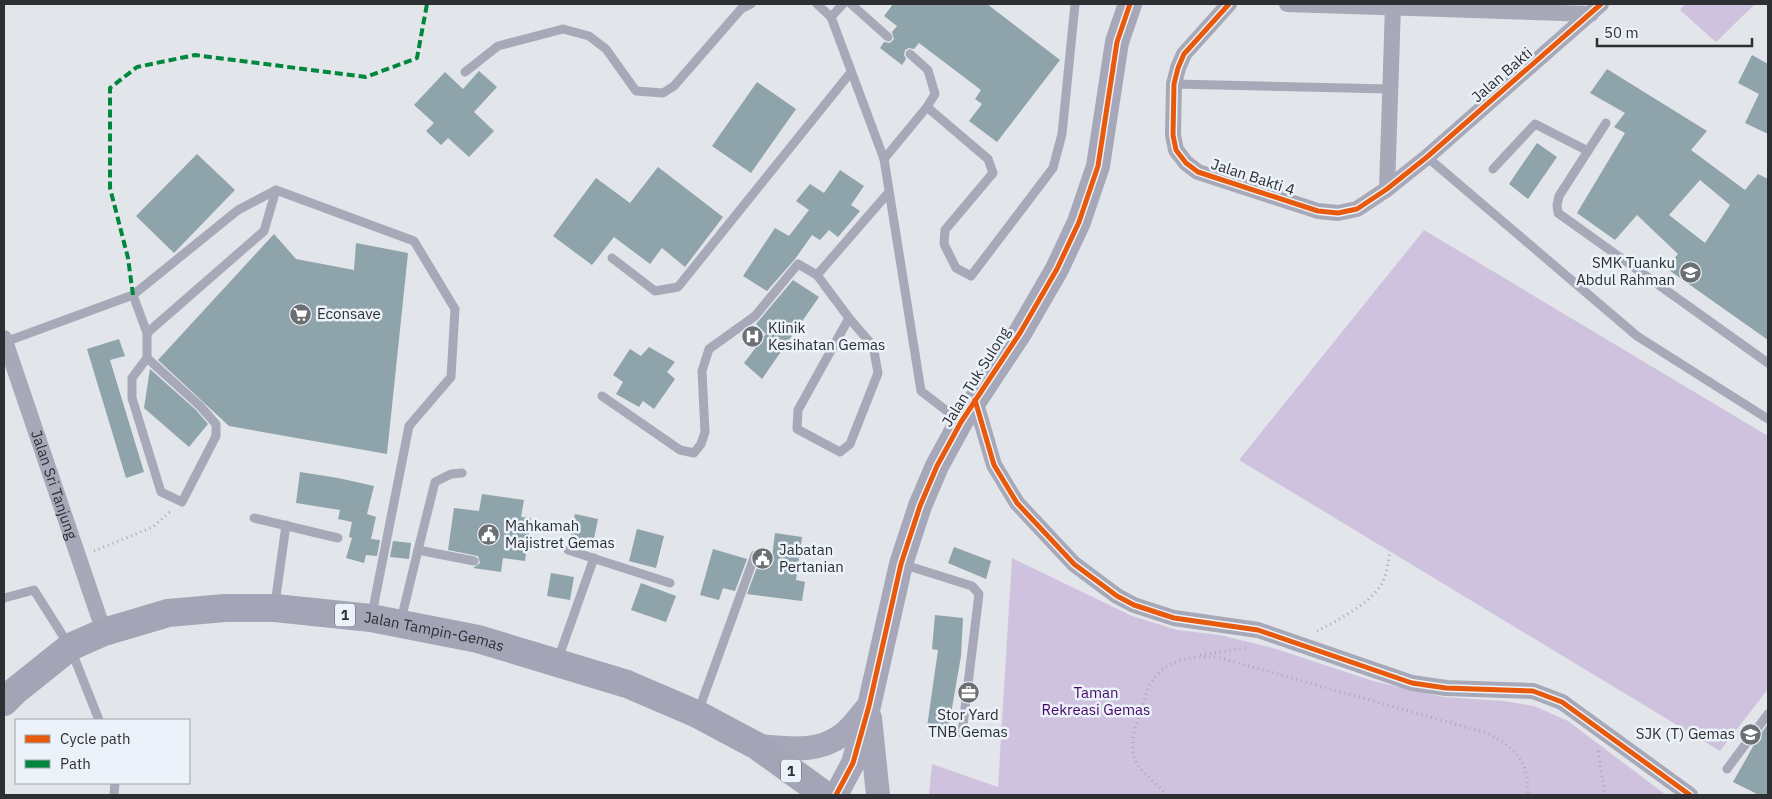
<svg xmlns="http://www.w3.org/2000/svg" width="1772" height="799" font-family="'IBM Plex Sans',sans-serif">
  <rect width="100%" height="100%" fill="#e2e5e9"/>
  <g fill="#cfc2df">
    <path d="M1686,4H1755L1716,42L1680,10Z"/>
    <path d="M1424,230L1768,436V689L1720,751L1239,460Z"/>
    <path d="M1012,558L1132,616L1177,630L1220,635L1273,648L1373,681L1443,697L1504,701L1534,706L1568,721L1666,795H929L932,764L998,787Z"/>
  </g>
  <g fill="#8fa3aa" fill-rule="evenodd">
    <path d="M893,4H987L1060,60L997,142L969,121L982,104L975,99L981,90L919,43L914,49L909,48L905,50L904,55L906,59L902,65L880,48L884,42L890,43L894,39L892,32L897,26L884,16Z"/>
    <path d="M1752,55L1768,64V134L1745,123L1759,94L1738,83Z"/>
    <path d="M1607,69L1707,131L1691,150L1745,190L1758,174L1768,179V340L1666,268L1678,254L1637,215L1615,240L1577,213L1625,133L1614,127L1625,113L1590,93ZM1700,180L1730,205L1705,243L1669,215Z"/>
    <path d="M479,71L497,87L474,112L494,131L469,157L448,138L441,145L426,131L434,123L414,105L445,72L463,89Z"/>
    <path d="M757,82L796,109L751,173L712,146Z"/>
    <path d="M1537,143L1557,157L1528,199L1509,184Z"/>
    <path d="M197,154L235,190L174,253L136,216Z"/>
    <path d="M658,167L723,217L685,267L662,248L650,264L614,237L592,265L553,236L596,178L630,203Z"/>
    <path d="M840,170L864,186L851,205L860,211L838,237L829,230L820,240L812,235L795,259L767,291L743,276L775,228L789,236L809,210L796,201L810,184L824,193Z"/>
    <path d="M274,234L296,259L354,270L356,243L408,253L387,454L229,426L158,360Z"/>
    <path d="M793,280L819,297L762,379L744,363L766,334L756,324Z"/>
    <path d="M119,339L125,356L110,360L144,472L126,478L87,349Z"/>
    <path d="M649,347L675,362L667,372L675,379L654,409L643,401L639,407L616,394L623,382L613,375L630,349L641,356Z"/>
    <path d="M150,369L196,410L208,424L189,447L144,408Z"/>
    <path d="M300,472L338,478L374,486L367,514L376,517L371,539L380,540L377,556L366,555L364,563L346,558L352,538L349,537L352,522L338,519L340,510L296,503Z"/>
    <path d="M482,494L524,500L521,517L531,518L525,561L503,558L501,572L473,568L480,563L478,556L448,550L454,508L479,511Z"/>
    <path d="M575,514L598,519L592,548L569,543Z"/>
    <path d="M637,529L664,536L656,568L629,561Z"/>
    <path d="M775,533L802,537L796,580L805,582L802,601L747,594L759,562L771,566Z"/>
    <path d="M393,541L411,543L409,559L390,557Z"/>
    <path d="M954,547L991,561L986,579L948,563Z"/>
    <path d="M713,549L747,559L735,591L723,588L719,600L700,595Z"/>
    <path d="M551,573L574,577L570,600L547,596Z"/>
    <path d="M641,583L676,596L666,622L631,610Z"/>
    <path d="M935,615L963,618L961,656L948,731L927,727L938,650L932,649Z"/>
    <path d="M1768,724V795H1759L1733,782L1759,736Z"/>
  </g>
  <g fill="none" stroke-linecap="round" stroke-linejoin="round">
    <g stroke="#a8aab4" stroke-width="3" stroke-dasharray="1 4" stroke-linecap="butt">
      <path d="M94,551L153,527L170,512"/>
      <path d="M1317,631C1337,621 1369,604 1381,585C1387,576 1388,562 1390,551"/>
      <path d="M1200,655L1246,648"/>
      <path d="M1598,751L1605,795"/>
      <path d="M1167,795C1160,787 1140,771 1136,762C1129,746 1134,732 1139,717C1143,706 1146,691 1152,681C1168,658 1191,657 1217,657L1487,733C1517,749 1528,760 1528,795"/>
    </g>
    <g stroke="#a7a9b9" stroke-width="9">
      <path d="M817,4L831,17L884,159L921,391L961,422"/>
      <path d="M851,4L888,37"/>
      <path d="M831,17L843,4"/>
      <path d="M465,72L498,46L563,29L589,36L606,49L636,91L663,93L674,86L741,9L751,4"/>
      <path d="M1174,84L1389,89"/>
      <path d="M927,107L988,159L993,173L945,230L944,244L956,268L971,276L1053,168L1062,134L1075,4"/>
      <path d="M1606,123L1559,196L1557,205L1558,213L1768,363"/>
      <path d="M1427,157L1637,336L1768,419"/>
      <path d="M884,159L927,107L935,94L928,70L910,54"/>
      <path d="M1493,169L1535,124L1588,151"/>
      <path d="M612,258L655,291L678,287L851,72"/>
      <path d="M817,275L849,318L873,346L878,373L850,444L840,452L797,429L798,410L849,318"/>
      <path d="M133,295L147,333V358L132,378V398L161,492L182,502L216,436V424L200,406L147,358"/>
      <path d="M147,333L264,231L276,190"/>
      <path d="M5,342L133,295L238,210L276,190L414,241L455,309L451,377L409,426L372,614"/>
      <path d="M602,396L680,450L694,453L701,444L705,432L702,371L709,349L755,316L798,264L817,275L889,192"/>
      <path d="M462,473L451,474L435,482L418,550L474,561"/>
      <path d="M254,518L338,538"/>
      <path d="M568,550L670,583"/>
      <path d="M902,564L972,586L979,594L962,733"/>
      <path d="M4,598L34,590L70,647L99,720"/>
      <path d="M275,604L286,525"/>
      <path d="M401,620L418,550"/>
      <path d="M558,659L594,558"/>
      <path d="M698,712L755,555"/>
      <path d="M1727,769L1768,714"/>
      <path d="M114,795L115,783"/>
    </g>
    <g stroke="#a7a9b9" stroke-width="16">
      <path d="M1229,4L1184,54L1178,68L1174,84L1173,135L1176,150L1186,163L1198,172L1318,211L1338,213L1357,209L1387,189L1427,157L1601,4"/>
      <path d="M1287,4L1591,14"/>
      <path d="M1387,189L1393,6"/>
      <path id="s1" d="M4,338L104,632"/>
      <path d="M975,400L994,465L1017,503L1074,564L1117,596L1134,605L1174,618L1258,630L1412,683L1446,688L1533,691L1562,702L1690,795"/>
    </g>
    <g stroke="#a6a8b9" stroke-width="24">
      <path d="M870,718L878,795"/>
      <path d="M757,746C786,748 817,754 842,735C851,729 859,717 866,709"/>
      <path d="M836,795L853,763L869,706L901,564L920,506L937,466L961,422L1020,333L1057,269L1079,222L1098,166L1117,42L1130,4"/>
    </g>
    <path stroke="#a3a4b6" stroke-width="28" id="s2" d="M4,702L15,691L70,647L104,632L168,613L225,608H275L371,618L478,639L627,684L697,714L757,746L825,795"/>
    <path stroke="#00873e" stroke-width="4" stroke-dasharray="8 4" stroke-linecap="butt" d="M133,295L128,258L110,188V88L137,67L195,55L366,77L417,58L427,4"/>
    <defs>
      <g id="cycleway">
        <path d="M1229,4L1184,54L1178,68L1174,84L1173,135L1176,150L1186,163L1198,172L1318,211L1338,213L1357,209L1387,189L1427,157L1601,4"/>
        <path d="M975,400L994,465L1017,503L1074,564L1117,596L1134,605L1174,618L1258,630L1412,683L1446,688L1533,691L1562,702L1690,795"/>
        <path d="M836,795L853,763L869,706L901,564L920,506L937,466L961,422L1020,333L1057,269L1079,222L1098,166L1117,42L1130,4"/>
      </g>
    </defs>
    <use href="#cycleway" stroke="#ecf2f9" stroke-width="8"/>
    <use href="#cycleway" stroke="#e8590c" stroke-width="5"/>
  </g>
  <defs>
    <symbol id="school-disc" viewBox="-11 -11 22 22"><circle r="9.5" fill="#6c6f72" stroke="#ecf2f9"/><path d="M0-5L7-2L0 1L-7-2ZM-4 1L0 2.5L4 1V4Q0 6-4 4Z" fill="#fff"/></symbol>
    <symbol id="supermarket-disc" viewBox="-11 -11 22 22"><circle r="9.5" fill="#6c6f72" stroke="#ecf2f9"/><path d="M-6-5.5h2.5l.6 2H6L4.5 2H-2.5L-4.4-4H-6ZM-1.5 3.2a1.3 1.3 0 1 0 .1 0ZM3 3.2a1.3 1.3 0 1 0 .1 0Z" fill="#fff"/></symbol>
    <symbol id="hospital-disc" viewBox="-11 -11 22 22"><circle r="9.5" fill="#6c6f72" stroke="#ecf2f9"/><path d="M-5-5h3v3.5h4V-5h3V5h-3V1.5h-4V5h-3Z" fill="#fff"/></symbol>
    <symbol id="civic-disc" viewBox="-11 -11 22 22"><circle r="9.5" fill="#6c6f72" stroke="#ecf2f9"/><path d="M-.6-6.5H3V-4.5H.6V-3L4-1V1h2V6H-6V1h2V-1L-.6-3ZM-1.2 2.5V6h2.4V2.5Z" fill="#fff"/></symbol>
    <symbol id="office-disc" viewBox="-11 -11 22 22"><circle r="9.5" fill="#6c6f72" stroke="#ecf2f9"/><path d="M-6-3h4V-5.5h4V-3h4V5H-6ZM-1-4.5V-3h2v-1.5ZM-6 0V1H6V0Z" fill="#fff"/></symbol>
  </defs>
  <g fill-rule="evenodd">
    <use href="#school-disc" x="1678" y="260" width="25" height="25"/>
    <use href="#supermarket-disc" x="288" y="302" width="25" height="25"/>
    <use href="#hospital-disc" x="740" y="324" width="25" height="25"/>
    <use href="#civic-disc" x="476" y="522" width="25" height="25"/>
    <use href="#civic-disc" x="750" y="546" width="25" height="25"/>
    <use href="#office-disc" x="956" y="680" width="25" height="25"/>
    <use href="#school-disc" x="1738" y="722" width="25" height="25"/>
  </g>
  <g text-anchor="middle" stroke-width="5" stroke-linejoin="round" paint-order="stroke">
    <g fill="#ecf2f9" stroke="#666a6e" stroke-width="1">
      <rect x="335" y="603.5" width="20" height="23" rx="4"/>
      <rect x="781" y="759.5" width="20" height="23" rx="4"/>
    </g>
    <g font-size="14" font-weight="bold" fill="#2d2f32">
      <text x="345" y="620">1</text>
      <text x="791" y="776">1</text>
    </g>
    <g font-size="15" fill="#2d2f32" stroke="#ecf2f9">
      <text transform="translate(1502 75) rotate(-41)" y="5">Jalan Bakti</text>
      <text transform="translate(1253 177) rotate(18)" y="5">Jalan Bakti 4</text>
      <text transform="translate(976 377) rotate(-58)" y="5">Jalan Tuk Sulong</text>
      <text dy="5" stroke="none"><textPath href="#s1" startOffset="155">Jalan Sri Tanjung</textPath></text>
      <text dy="5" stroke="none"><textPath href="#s2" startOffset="458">Jalan Tampin-Gemas</textPath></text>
    </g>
    <g font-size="15" fill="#2d2f32" stroke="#ecf2f9" text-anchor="start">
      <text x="1675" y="268" text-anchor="end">SMK Tuanku<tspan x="1675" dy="17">Abdul Rahman</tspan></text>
      <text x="317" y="319">Econsave</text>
      <text x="768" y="333">Klinik<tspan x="768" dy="17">Kesihatan Gemas</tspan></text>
      <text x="505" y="531">Mahkamah<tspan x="505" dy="17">Majistret Gemas</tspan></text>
      <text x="779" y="555">Jabatan<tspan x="779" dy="17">Pertanian</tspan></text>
      <text x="968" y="720" text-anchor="middle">Stor Yard<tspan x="968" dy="17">TNB Gemas</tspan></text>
      <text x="1735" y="739" text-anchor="end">SJK (T) Gemas</text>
    </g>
    <g font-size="15" fill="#470767" stroke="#ecf2f9">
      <text x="1096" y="698">Taman<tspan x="1096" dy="17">Rekreasi Gemas</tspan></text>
    </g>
  </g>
  <rect width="1772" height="799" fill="none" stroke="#2d2f32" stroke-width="10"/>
  <rect x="15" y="719" width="175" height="65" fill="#ecf2f9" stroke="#a0a4a9"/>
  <rect x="25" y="735" width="25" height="8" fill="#e8590c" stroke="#a0a4a9"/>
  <text x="60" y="744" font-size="15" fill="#2d2f32">Cycle path</text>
  <rect x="25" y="760" width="25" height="8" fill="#00873e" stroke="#a0a4a9"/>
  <text x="60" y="769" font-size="15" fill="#2d2f32">Path</text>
  <path d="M1597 38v8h155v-8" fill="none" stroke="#2d2f32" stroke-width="2.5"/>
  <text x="1604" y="38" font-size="15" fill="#2d2f32" stroke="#ecf2f9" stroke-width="4" paint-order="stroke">50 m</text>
</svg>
